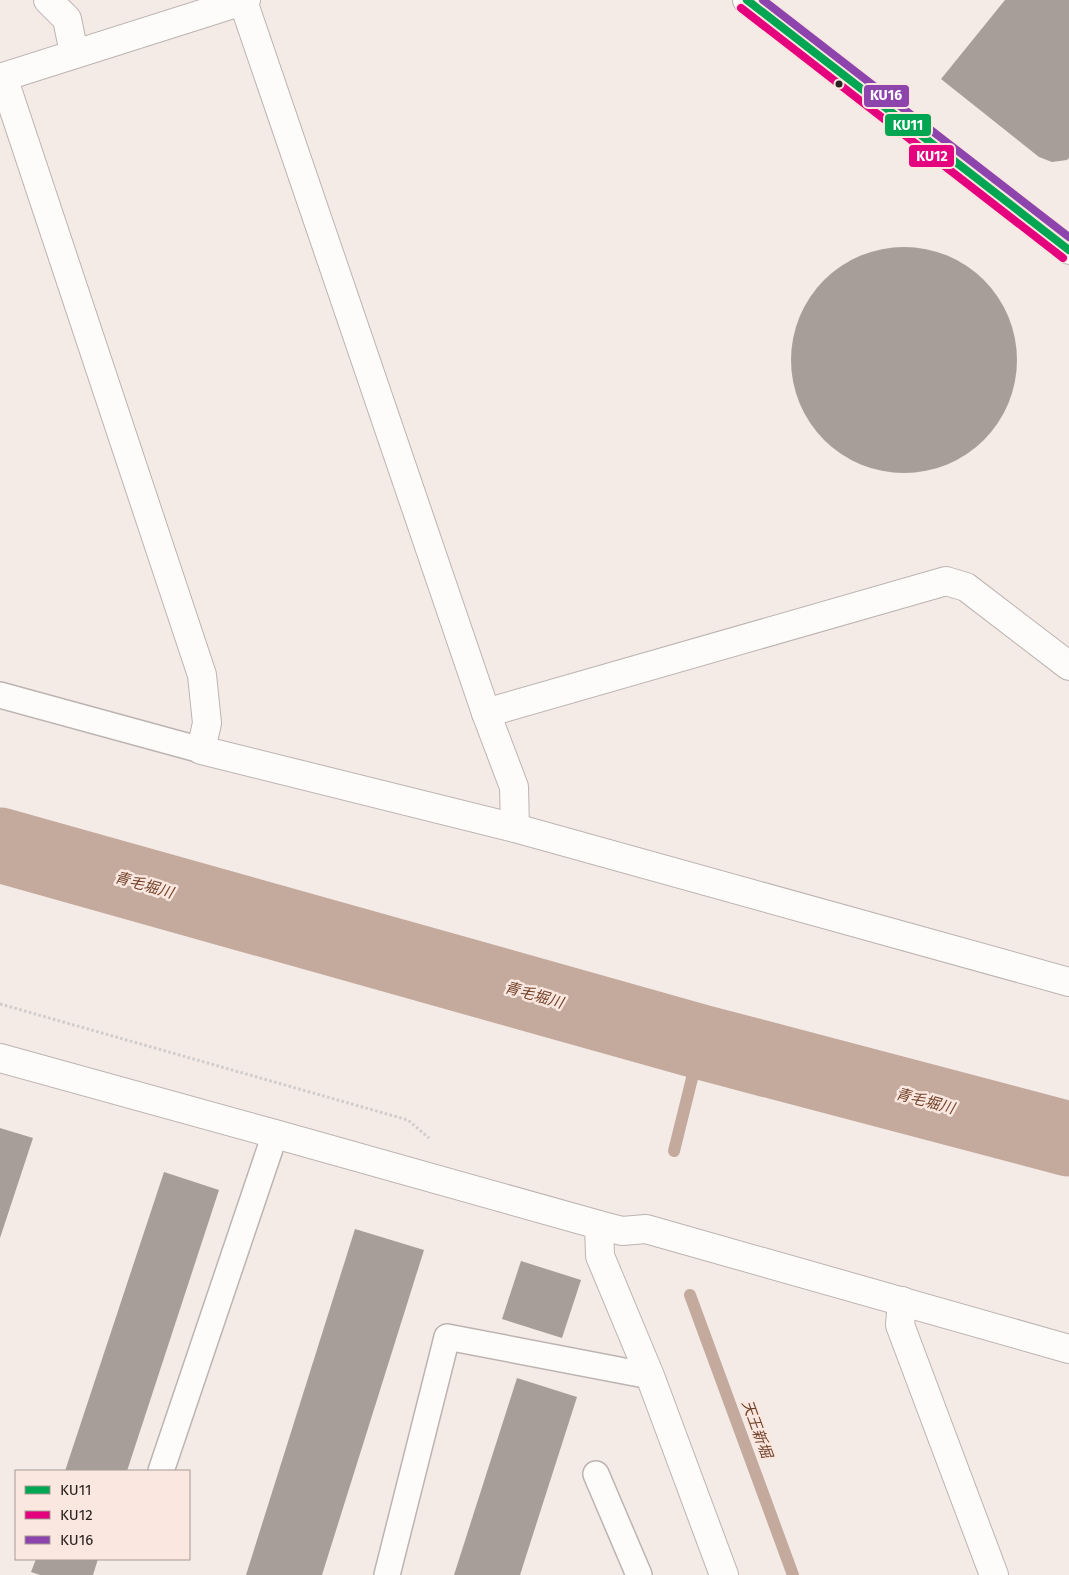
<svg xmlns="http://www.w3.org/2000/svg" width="1069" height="1575" font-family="'Fira Sans','Noto Sans JP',sans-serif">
  <rect width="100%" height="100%" fill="#f4eae6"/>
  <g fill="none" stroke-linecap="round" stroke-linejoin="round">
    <g stroke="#c4aa9d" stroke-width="12">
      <path d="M674,1151L701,1042"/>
      <path d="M690,1295L793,1575"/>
    </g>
    <path stroke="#c4aa9d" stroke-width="75" d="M0,845L701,1042L1069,1139"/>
  </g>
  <g fill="#a89e99">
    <path d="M1005,0H1069V158L1067,160L1052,162L1039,157L941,79Z"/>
    <circle cx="904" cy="360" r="113"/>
    <path d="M0,1128L33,1138L0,1238Z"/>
    <path d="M164,1172L219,1190L127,1471H65Z"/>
    <path d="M355,1229L424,1250L322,1575H246Z"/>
    <path d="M521,1261L581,1280L562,1338L502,1319Z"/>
    <path d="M517,1378L577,1397L520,1575H454Z"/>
    <path d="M36,1559H98L93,1575H40L31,1572Z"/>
  </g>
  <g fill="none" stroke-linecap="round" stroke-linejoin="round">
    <defs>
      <g id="service">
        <path d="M0,695L201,750"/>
        <path d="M161,1471L275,1134"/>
        <path d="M596,1474L639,1575"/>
        <path d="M387,1575L447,1337L650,1376"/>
      </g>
      <g id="minor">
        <path d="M48,0L67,19L74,53"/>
        <path d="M243,1L486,713L514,787L515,828"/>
        <path d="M3,77L202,675L207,723L201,750L515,828L1069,982"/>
        <path d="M0,78L246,0"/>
        <path d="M486,713L946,581L966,587L1069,666"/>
        <path d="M599,1225L622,1231L646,1229L1069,1349"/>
        <path d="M902,1301L900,1325L994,1575"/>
      </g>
      <g id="tertiary">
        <path d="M747,0L1069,250"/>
        <path d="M0,1058L275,1134L599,1225L600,1256L650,1376L724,1575"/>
      </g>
    </defs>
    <use href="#service" stroke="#bcb4b1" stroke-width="28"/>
    <use href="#minor" stroke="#bcb4b1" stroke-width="30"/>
    <use href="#tertiary" stroke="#bcb4b1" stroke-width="30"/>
    <path stroke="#cfcccb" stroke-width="3" stroke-dasharray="2.5 2.5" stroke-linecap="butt" d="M0,1004L408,1120L429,1138"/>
    <use href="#service" stroke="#fdfcfb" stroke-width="25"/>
    <use href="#minor" stroke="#fdfcfb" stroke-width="28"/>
    <use href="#tertiary" stroke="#fdfcfb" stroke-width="28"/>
    <defs>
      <path id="bus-1" d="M747,0L1069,250"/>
      <path id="bus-2" d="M741,8L1063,258"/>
      <path id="bus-3" d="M763,0L1069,237"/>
    </defs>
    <use href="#bus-1" stroke="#fae8e0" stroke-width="11"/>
    <use href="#bus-2" stroke="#fae8e0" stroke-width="11"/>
    <use href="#bus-3" stroke="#fae8e0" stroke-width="11"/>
    <use href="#bus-1" stroke="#00a651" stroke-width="8"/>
    <use href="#bus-2" stroke="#e5007d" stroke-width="8"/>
    <use href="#bus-3" stroke="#8e44ad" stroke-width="8"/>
  </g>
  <circle fill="#29221f" stroke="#fae8e0" stroke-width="2" cx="839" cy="84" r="4.5"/>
  <g text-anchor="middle" stroke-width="5" stroke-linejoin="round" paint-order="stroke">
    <g font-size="15" font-style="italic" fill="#73422a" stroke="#fae8e0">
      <text transform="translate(144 885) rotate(16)" y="5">青毛堀川</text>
      <text transform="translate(534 995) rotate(16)" y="5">青毛堀川</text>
      <text transform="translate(925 1101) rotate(15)" y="5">青毛堀川</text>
      <text transform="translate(757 1429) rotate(70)" y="5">天王新堀</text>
    </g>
  </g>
  <g stroke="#fae8e0" stroke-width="2">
    <rect x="863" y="84" width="47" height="24" rx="5" fill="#8e44ad"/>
    <rect x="884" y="113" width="48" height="24" rx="5" fill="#00a651"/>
    <rect x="908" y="144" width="47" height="24" rx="5" fill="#e5007d"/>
  </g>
  <g font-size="14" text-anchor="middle" font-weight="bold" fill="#fff">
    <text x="886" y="100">KU16</text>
    <text x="908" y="130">KU11</text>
    <text x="932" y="161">KU12</text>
  </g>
  <rect x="15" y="1470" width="175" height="90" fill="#fae8e0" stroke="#a69993"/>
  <rect x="25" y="1486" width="25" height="8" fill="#00a651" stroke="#a69993"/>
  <text x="60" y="1495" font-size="15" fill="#29221f">KU11</text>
  <rect x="25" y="1511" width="25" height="8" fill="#e5007d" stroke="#a69993"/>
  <text x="60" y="1520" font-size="15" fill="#29221f">KU12</text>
  <rect x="25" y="1536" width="25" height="8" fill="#8e44ad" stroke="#a69993"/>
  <text x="60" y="1545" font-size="15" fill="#29221f">KU16</text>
</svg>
